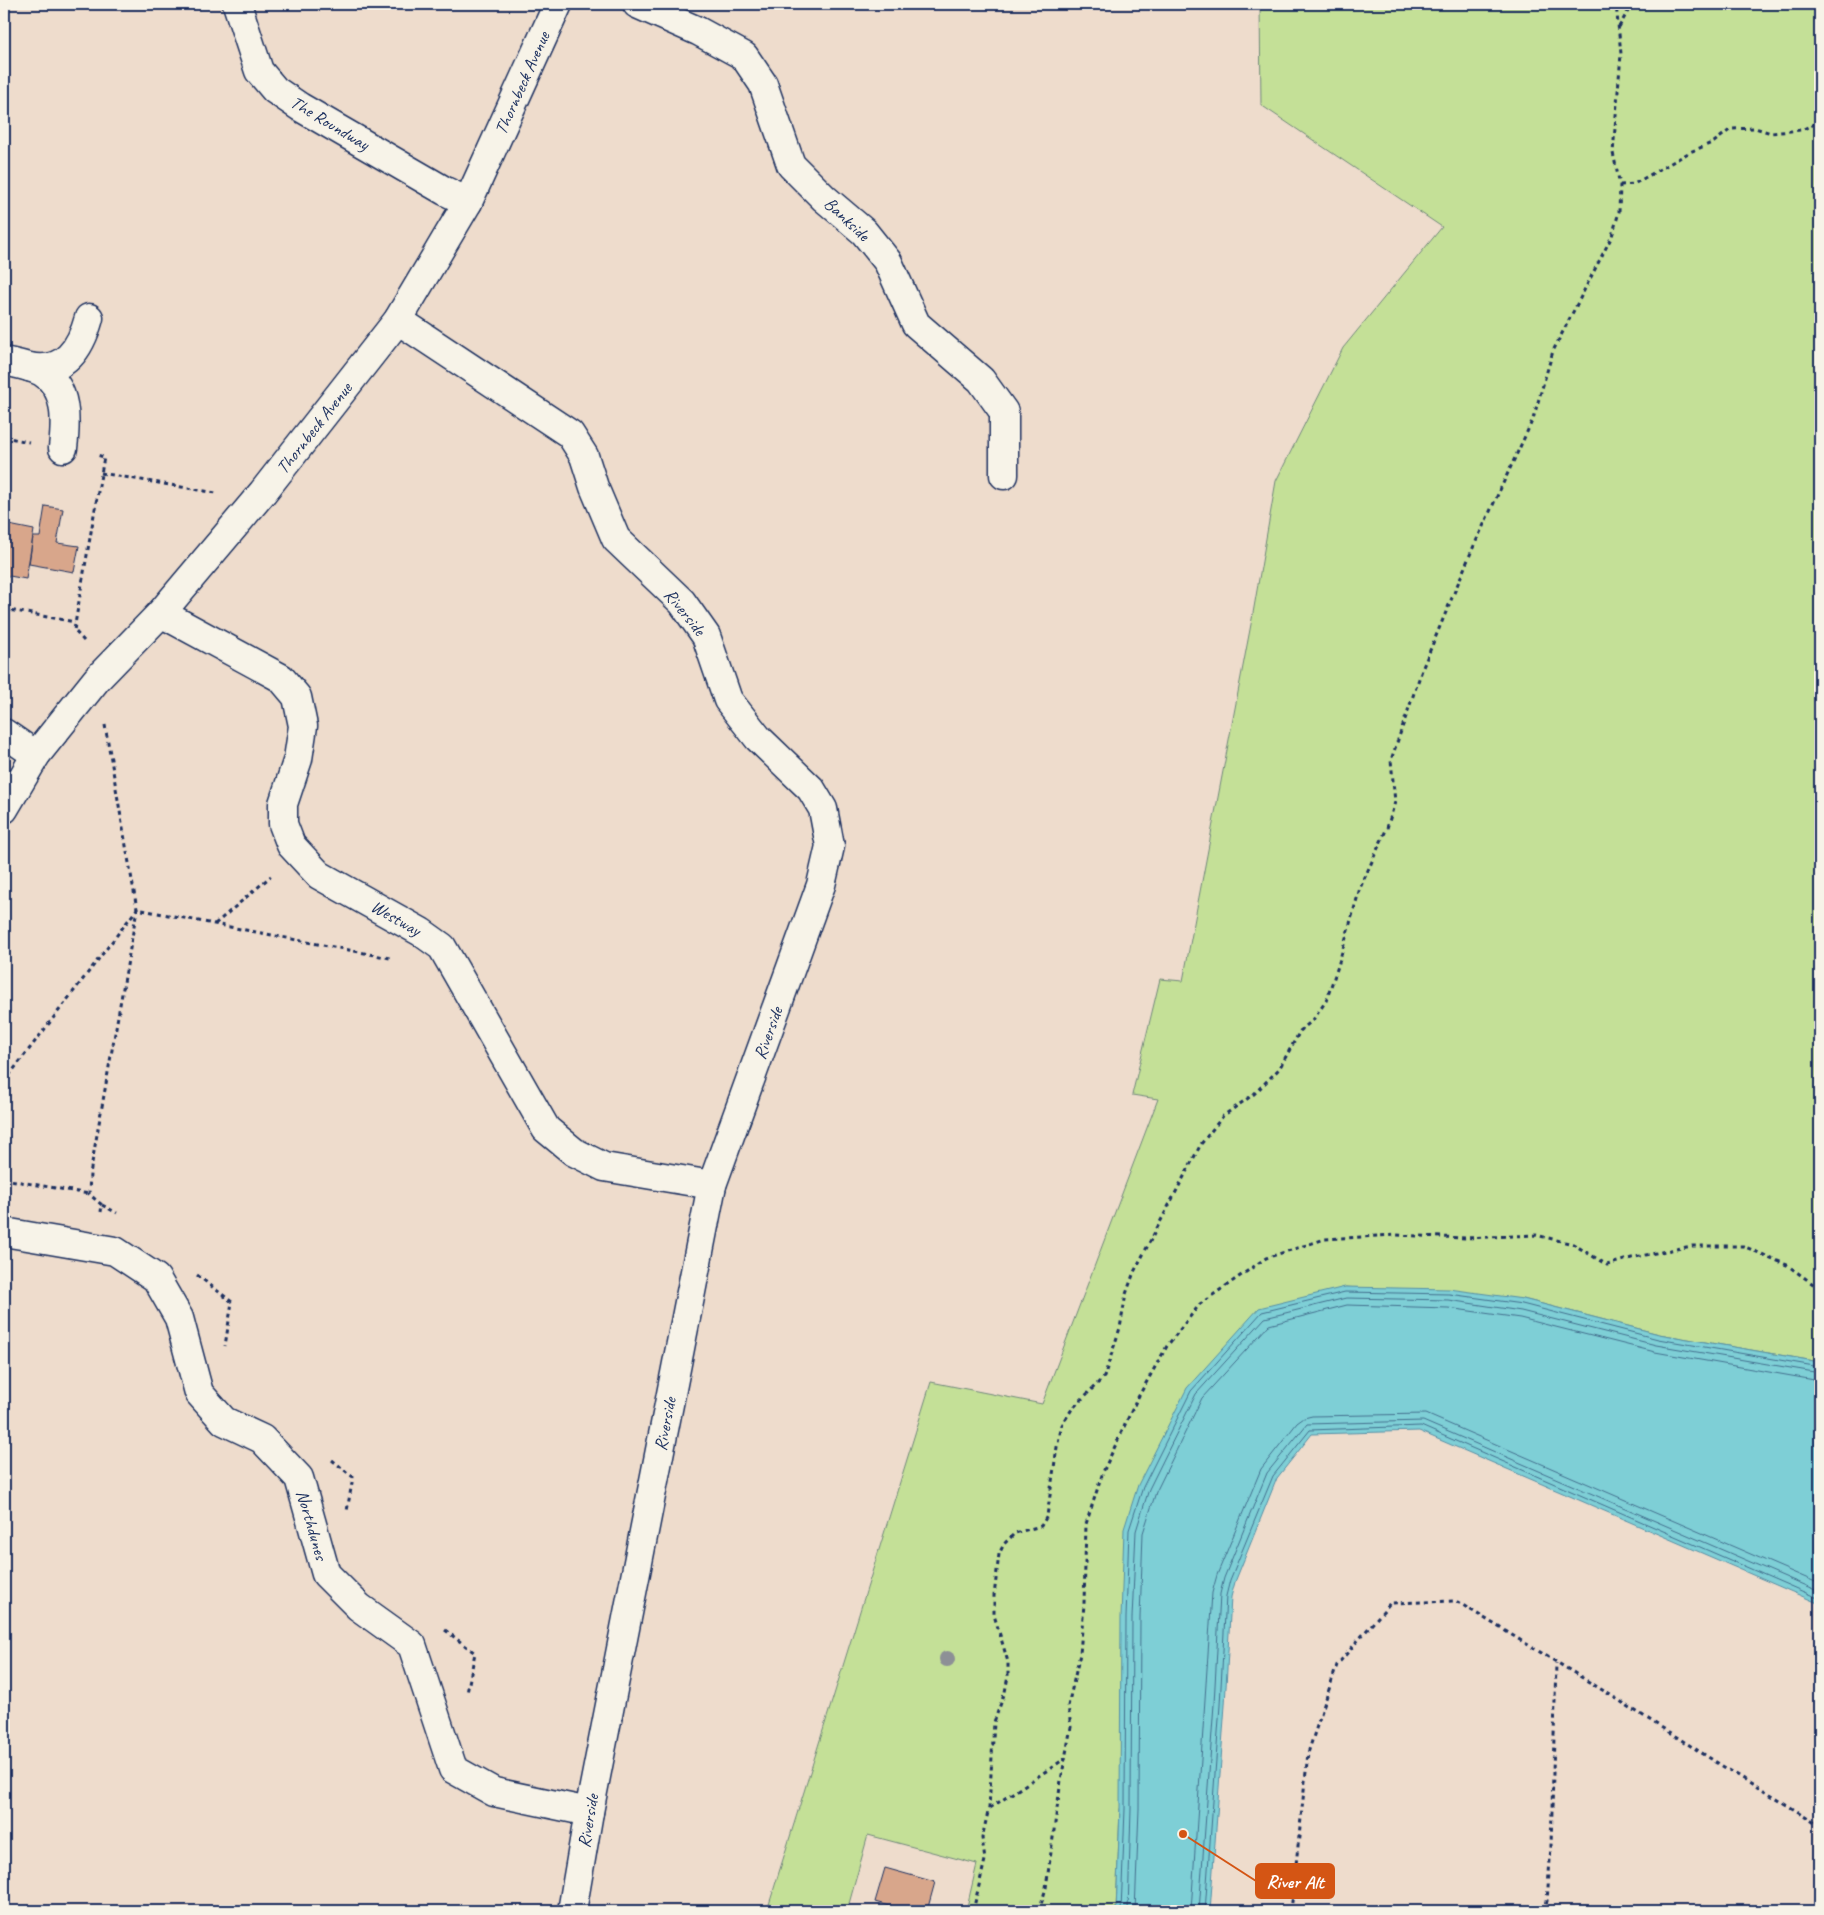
<svg xmlns="http://www.w3.org/2000/svg" width="1824" height="1915" font-family="Caveat,sans-serif">
  <rect width="100%" height="100%" fill="#eedccc"/>
  <filter id="ink" filterUnits="userSpaceOnUse"><feTurbulence type="fractalNoise" baseFrequency=".02" numOctaves="2"/><feDisplacementMap in="SourceGraphic" scale="10" xChannelSelector="R" yChannelSelector="G"/><feConvolveMatrix kernelMatrix="1 2 1 2 8 2 1 2 1" color-interpolation-filters="sRGB"/></filter>
  <g filter="url(#ink)">
    <path fill="#c4e097" stroke="#70887a" d="M1260,4H1820V1362L1659,1334L1523,1299L1345,1287L1120,1809L1116,1911H966L977,1864L868,1835L847,1911H767L931,1382L1042,1404L1158,1099L1132,1095L1160,979L1183,981L1252,619L1276,481L1343,348L1442,227L1261,105Z"/>
    <path fill="#7ecfd6" stroke="#568fa6" d="M1345,1287L1449,1289L1523,1299L1659,1334L1820,1362V1604L1419,1431L1312,1434L1277,1478L1235,1582L1231,1597L1225,1705L1210,1911H1116L1120,1809L1121,1618L1124,1529L1138,1485L1187,1388L1259,1308Z"/>
    <g fill="none" stroke-linecap="round" stroke-linejoin="round">
      <g stroke="#436f8e" stroke-width="1">
        <path d="M1121,1911L1125,1809L1126,1618L1129,1530L1143,1487L1191,1391L1262,1312L1345,1292L1449,1294L1522,1304L1658,1339L1820,1367"/>
        <path d="M1128,1911L1131,1809L1132,1618L1136,1531L1149,1489L1196,1394L1265,1318L1346,1298L1448,1300L1521,1311L1656,1345L1820,1373"/>
        <path d="M1135,1911L1139,1809L1140,1618L1143,1533L1156,1492L1202,1398L1269,1325L1347,1305L1448,1308L1520,1318L1655,1352L1820,1381"/>
        <path d="M1191,1911L1212,1593L1217,1575L1261,1469L1297,1423L1304,1418L1312,1416L1426,1414L1820,1584"/>
        <path d="M1199,1911L1214,1704L1220,1594L1224,1578L1267,1473L1307,1424L1423,1421L1820,1592"/>
        <path d="M1205,1911L1220,1705L1226,1596L1230,1580L1273,1476L1310,1430L1421,1426L1820,1599"/>
      </g>
    </g>
    <g fill="#d8a68b" stroke="#1b2f5e">
      <path d="M45,506L63,509L57,543L79,546L74,572L29,564L33,537H40Z"/>
      <path d="M4,524L34,530L26,579L4,575Z"/>
      <path d="M885,1868L935,1882L927,1911H906L875,1902Z"/>
    </g>
    <g fill="none" stroke-linecap="round" stroke-linejoin="round">
      <defs>
        <g id="minor">
          <path d="M237,4L259,71L275,90L300,107L445,191L468,202"/>
          <path d="M637,4L698,31L744,56L763,84L791,165L824,198L864,232L888,262L916,324L981,380L1004,412V475"/>
          <path d="M398,320L570,434L584,456L594,487L616,539L682,602L706,636L728,700L758,738L811,789L823,809L830,846L821,885L712,1185L589,1812L572,1911"/>
          <path d="M4,361C17,364 30,366 42,372C68,387 66,422 63,448"/>
          <path d="M29,367C65,375 81,347 89,318"/>
          <path d="M161,613L281,678L297,697L303,726L298,759L283,804V824L291,845L319,875L421,932L442,947L546,1129L574,1152L604,1167L712,1185"/>
          <path d="M4,733L36,755"/>
          <path d="M4,809L36,755L97,679L161,613L263,492L398,320L468,202L558,4"/>
          <path d="M4,1232L115,1251L156,1278L179,1318L199,1393L224,1421L262,1439L299,1478L326,1574L359,1607L412,1645L453,1769L494,1792L589,1812"/>
        </g>
      </defs>
      <use href="#minor" stroke="#1b2f5e" stroke-width="31"/>
      <g stroke="#1b2f5e" stroke-width="3" stroke-dasharray="4 4" stroke-linecap="butt">
        <path d="M1619,27L1632,4"/>
        <path d="M1620,185L1634,184L1690,152L1714,142L1731,129L1755,128L1771,133L1801,130L1815,124H1820"/>
        <path d="M4,437L29,442"/>
        <path d="M101,473L216,493"/>
        <path d="M4,609L75,622"/>
        <path d="M84,641L74,630L104,457L97,455"/>
        <path d="M105,725L137,909L390,958"/>
        <path d="M215,924L271,876"/>
        <path d="M4,1082L137,909L90,1174L89,1194L102,1205L101,1212"/>
        <path d="M4,1179L89,1194"/>
        <path d="M102,1205L117,1213"/>
        <path d="M197,1275L232,1302L225,1346"/>
        <path d="M332,1460L353,1477L347,1511"/>
        <path d="M445,1630L475,1653L467,1693"/>
        <path d="M990,1808L1066,1758"/>
        <path d="M973,1911L985,1860L982,1838L989,1808L994,1722L1005,1692L1008,1676V1662L994,1615V1596L999,1554L1004,1544L1015,1533L1041,1526L1047,1516L1057,1447L1062,1425L1072,1409L1104,1377L1120,1328L1126,1294L1134,1272L1201,1144L1223,1116L1254,1094L1279,1069L1300,1031L1313,1020L1326,1001L1338,966L1360,888L1387,828L1395,802L1391,760L1423,667L1472,550L1533,419L1553,351L1612,236L1619,212L1620,185L1613,153L1621,54L1616,4"/>
        <path d="M1039,1911L1046,1888L1061,1780L1071,1727L1068,1706L1080,1654L1084,1604L1086,1524L1103,1472L1137,1399L1167,1346L1200,1304L1266,1258L1325,1239L1396,1235L1465,1238L1536,1235L1573,1244L1607,1265L1635,1257L1692,1246H1743L1787,1265L1820,1289"/>
        <path d="M1291,1911L1308,1753L1337,1665L1390,1603L1456,1601L1604,1691L1724,1767L1820,1825"/>
        <path d="M1544,1911L1547,1901L1551,1846L1556,1663"/>
      </g>
      <use href="#minor" stroke="#f7f3e8" stroke-width="28"/>
    </g>
    <circle fill="#8d9096" cx="947" cy="1659" r="8"/>
  </g>
  <g text-anchor="middle" stroke-width="5" stroke-linejoin="round" paint-order="stroke">
    <g font-size="18" fill="#1b2f5e" stroke="#f7f3e8">
      <text transform="translate(522 83) rotate(-66)" y="6">Thornbeck Avenue</text>
      <text transform="translate(330 123) rotate(31)" y="6">The Roundway</text>
      <text transform="translate(847 219) rotate(43)" y="6">Bankside</text>
      <text transform="translate(314 428) rotate(-52)" y="6">Thornbeck Avenue</text>
      <text transform="translate(685 612) rotate(51)" y="6">Riverside</text>
      <text transform="translate(396 918) rotate(30)" y="6">Westway</text>
      <text transform="translate(768 1033) rotate(-70)" y="6">Riverside</text>
      <text transform="translate(665 1424) rotate(-79)" y="6">Riverside</text>
      <text transform="translate(312 1525) rotate(74)" y="6">Northdunes</text>
      <text transform="translate(588 1821) rotate(-80)" y="6">Riverside</text>
    </g>
  </g>
  <path fill="none" stroke="#d45514" stroke-width="2" d="M1183 1834L1256 1881"/>
  <circle fill="#d45514" stroke="#f7f3e8" stroke-width="2" cx="1183" cy="1834" r="5"/>
  <rect fill="#d45514" stroke="#d45514" stroke-width="2" x="1256" y="1864" width="78" height="34" rx="5"/>
  <g font-size="19" text-anchor="middle" font-weight="bold" fill="#fff">
    <text x="1295" y="1888">River Alt</text>
  </g>
  <rect width="1824" height="1915" fill="none" stroke="#f7f3e8" stroke-width="20"/>
  <rect x="10" y="10" width="1804" height="1895" fill="none" stroke="#1b2f5e" stroke-width="2" filter="url(#ink)"/>
</svg>
